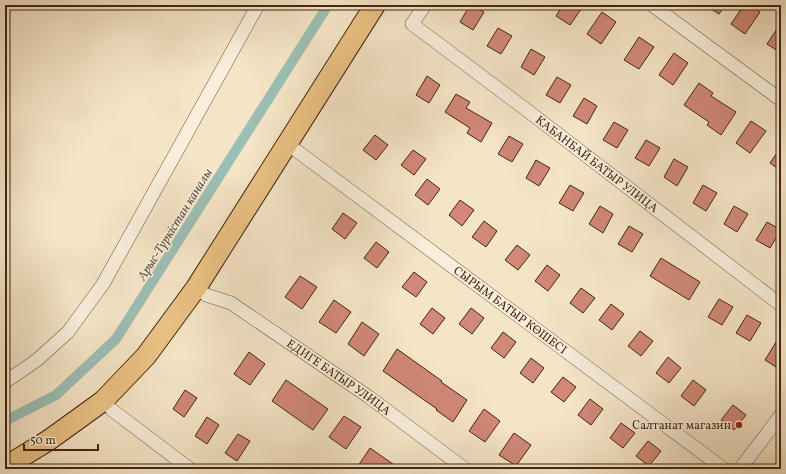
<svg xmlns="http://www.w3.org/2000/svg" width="786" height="474" font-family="Vollkorn,serif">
  <rect width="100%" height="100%" fill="#f5e5c7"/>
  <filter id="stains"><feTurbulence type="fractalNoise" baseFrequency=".005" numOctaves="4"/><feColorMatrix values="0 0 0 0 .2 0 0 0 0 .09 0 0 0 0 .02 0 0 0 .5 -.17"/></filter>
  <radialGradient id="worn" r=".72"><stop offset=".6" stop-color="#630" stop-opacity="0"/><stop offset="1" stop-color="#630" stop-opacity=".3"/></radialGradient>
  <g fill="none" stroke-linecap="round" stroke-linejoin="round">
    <path stroke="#9cbfb5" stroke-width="10" d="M5,421L56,395L116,339L328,5"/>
  </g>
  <g fill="#d18877" stroke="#432511">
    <path d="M470,5H472L484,12L473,30L460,22Z"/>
    <path d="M563,5H584L570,25L556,16Z"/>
    <path d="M705,5H725L719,14Z"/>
    <path d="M744,5H750L760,12L745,34L731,24Z"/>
    <path d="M602,12L616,22L601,44L587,34Z"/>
    <path d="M781,23V53L767,44Z"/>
    <path d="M498,28L512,36L501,54L487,46Z"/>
    <path d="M639,37L654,47L639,69L624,60Z"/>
    <path d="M531,49L545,57L534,75L521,67Z"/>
    <path d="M674,53L688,63L673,85L659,75Z"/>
    <path d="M427,76L440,85L429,103L416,95Z"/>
    <path d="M557,77L571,85L560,103L546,95Z"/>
    <path d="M699,83L713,93L711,96L736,112L721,135L707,125L709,122L684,105Z"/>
    <path d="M456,94L470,102L466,108L492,123L481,142L467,133L470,128L445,112Z"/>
    <path d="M584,98L597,106L587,124L573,116Z"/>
    <path d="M751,121L766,131L750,153L736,143Z"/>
    <path d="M614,122L628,130L617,148L603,140Z"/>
    <path d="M375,135L388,145L376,160L363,150Z"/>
    <path d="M509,136L523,144L512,162L498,154Z"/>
    <path d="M646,140L660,148L649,166L635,158Z"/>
    <path d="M781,147V171L770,163Z"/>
    <path d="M413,150L426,159L414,175L401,165Z"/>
    <path d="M674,159L688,167L677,186L664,177Z"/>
    <path d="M536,160L550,168L539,186L526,178Z"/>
    <path d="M427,179L440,189L428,205L415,195Z"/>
    <path d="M570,185L584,193L573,211L559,203Z"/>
    <path d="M703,185L717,193L706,211L693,203Z"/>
    <path d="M460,200L474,210L462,226L449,215Z"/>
    <path d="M600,206L613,214L603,233L589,224Z"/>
    <path d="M734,206L748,214L737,232L724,224Z"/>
    <path d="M343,213L357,223L345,239L332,229Z"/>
    <path d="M484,221L497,231L486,247L472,237Z"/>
    <path d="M767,222L781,230L770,248L756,240Z"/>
    <path d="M629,226L643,234L632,252L618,244Z"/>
    <path d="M376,242L389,252L377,268L364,258Z"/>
    <path d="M517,245L530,255L518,270L505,260Z"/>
    <path d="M661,258L700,282L689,300L650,276Z"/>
    <path d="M547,265L560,275L548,291L535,281Z"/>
    <path d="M414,272L427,282L416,297L402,287Z"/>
    <path d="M300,276L317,287L302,309L285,297Z"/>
    <path d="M581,288L595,298L583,313L570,303Z"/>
    <path d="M719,299L733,307L722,325L708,317Z"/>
    <path d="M334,300L351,312L336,333L319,322Z"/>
    <path d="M611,304L624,314L612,330L599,320Z"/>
    <path d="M432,308L445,318L433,334L420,324Z"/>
    <path d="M471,308L484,318L472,334L459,324Z"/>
    <path d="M747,315L761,323L750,341L736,333Z"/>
    <path d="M362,322L379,334L364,356L348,344Z"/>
    <path d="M640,331L653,341L641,356L628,346Z"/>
    <path d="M503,332L516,342L504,358L491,348Z"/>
    <path d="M781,334V370L765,360Z"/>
    <path d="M397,349L442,381L441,382L467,400L453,422L436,410L437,409L383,371Z"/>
    <path d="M249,352L265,364L250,385L234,374Z"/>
    <path d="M668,357L681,368L669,383L656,373Z"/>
    <path d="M531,358L544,368L533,383L520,373Z"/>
    <path d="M563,377L576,387L564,402L551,392Z"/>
    <path d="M286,380L328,409L313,430L272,401Z"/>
    <path d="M693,380L706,390L694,406L681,396Z"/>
    <path d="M185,390L197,398L184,417L173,409Z"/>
    <path d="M590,399L603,409L591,425L578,415Z"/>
    <path d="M733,405L746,415L734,430L721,420Z"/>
    <path d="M484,409L500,421L485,442L469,431Z"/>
    <path d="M344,416L361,427L346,449L329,437Z"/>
    <path d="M207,417L219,425L207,444L195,436Z"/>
    <path d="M621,423L635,433L623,448L610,438Z"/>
    <path d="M514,433L531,445L516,466L499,455Z"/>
    <path d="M238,434L250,441L237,461L225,453Z"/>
    <path d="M648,441L661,451L649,466L636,456Z"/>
    <path d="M370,448L400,469H356Z"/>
  </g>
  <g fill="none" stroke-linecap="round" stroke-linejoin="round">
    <defs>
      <g id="minor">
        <path id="s1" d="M425,5L412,24L524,108L781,305"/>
        <path d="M652,5L781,100"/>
        <path id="s2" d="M297,151L724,469"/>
        <path id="s3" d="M206,295L231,303L369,397L465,469"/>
        <path d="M5,382L37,360L68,332L103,284L258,5"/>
        <path d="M112,410L190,469"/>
        <path d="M740,469L781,415"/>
      </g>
      <path id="highway" d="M5,467L49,440L103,401L146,356L196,288L375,5"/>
    </defs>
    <use href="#minor" stroke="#70553e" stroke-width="14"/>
    <use href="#highway" stroke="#432511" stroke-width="22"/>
    <use href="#minor" stroke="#f8eedb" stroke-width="13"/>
    <use href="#highway" stroke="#eac284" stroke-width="20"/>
  </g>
  <circle fill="#8f2418" stroke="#f8eedb" stroke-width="1.5" cx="739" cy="425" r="4"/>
  <g text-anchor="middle" stroke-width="3" stroke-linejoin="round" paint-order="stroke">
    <g font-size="12" fill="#432511" stroke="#f8eedb">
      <text dy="4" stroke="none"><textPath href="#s1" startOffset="255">КАБАНБАЙ БАТЫР УЛИЦА</textPath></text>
      <text dy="4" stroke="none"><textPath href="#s2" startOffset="266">СЫРЫМ БАТЫР КӨШЕСІ</textPath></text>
      <text dy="4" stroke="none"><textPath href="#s3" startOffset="157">ЕДИГЕ БАТЫР УЛИЦА</textPath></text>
    </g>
    <g font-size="12" fill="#432511" stroke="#f8eedb" text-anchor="end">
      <text x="731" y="429">Салтанат магазин</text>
    </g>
    <g font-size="13" font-style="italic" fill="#5e5342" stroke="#f8eedb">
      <text transform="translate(174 224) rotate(-58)" y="5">Арыс-Түркістан каналы</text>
    </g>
  </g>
  <rect width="786" height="474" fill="none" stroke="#f5e5c7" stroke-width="20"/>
  <rect x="6" y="6" width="774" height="462" fill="none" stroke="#432511" stroke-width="2"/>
  <rect x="10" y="10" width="766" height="454" fill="none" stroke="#432511"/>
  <path d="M24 444v6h74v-6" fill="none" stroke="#432511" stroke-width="2"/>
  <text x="30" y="444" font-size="12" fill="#432511" stroke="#f8eedb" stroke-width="3" paint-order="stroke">50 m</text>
  <rect width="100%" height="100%" filter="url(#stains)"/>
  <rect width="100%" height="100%" fill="url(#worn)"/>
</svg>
